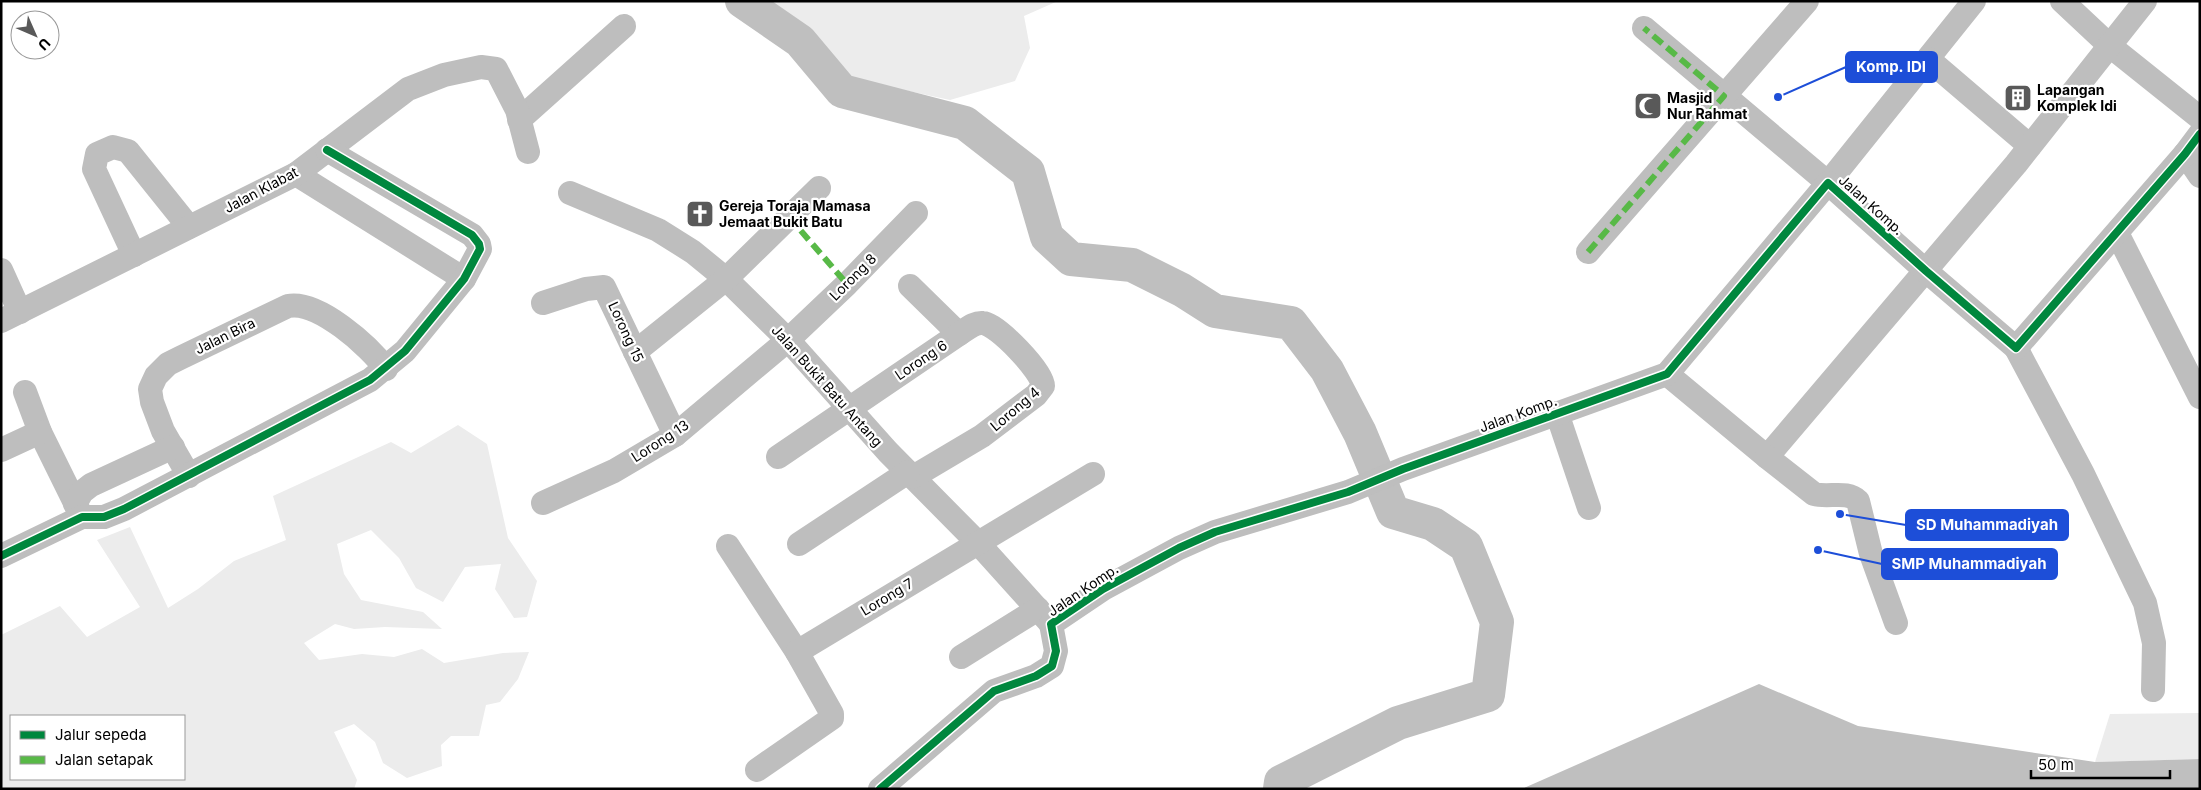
<svg xmlns="http://www.w3.org/2000/svg" width="2201" height="790" font-family="Inter,sans-serif">
  <rect width="100%" height="100%" fill="#fff"/>
  <g fill="#ececec" fill-rule="evenodd">
    <path d="M735,1H1058L1024,16L1030,48L1015,81L950,100L890,87L845,81L801,32Z"/>
    <path d="M458,425L487,444L508,538L537,581L527,617L514,618L495,589L501,564L465,567L443,602L416,588L399,558L371,530L337,544L344,574L361,600L423,612L442,629L385,627L354,629L335,624L304,643L319,660L362,654L394,657L422,649L444,663L503,653L529,652L518,679L500,702L486,705L479,736H451L441,745L442,766L407,778L383,763L375,742L354,724L334,732L357,780L354,789H1V635L60,606L87,637L140,607L97,540L130,527L168,608L198,589L234,561L286,540L273,496L391,442L411,453ZM11,716H184V779H11Z"/>
    <path d="M2200,713V759L2095,762L2110,714Z"/>
  </g>
  <path fill="#bfbfbf" d="M1759,684L1858,726L2095,762L2200,759V789H1522Z"/>
  <g fill="none" stroke-linecap="round" stroke-linejoin="round">
    <path stroke="#bfbfbf" stroke-width="34" d="M742,1L800,41L842,91L965,123L1028,172L1047,237L1071,259L1132,265L1182,290L1215,311L1291,323L1327,370L1360,433L1393,512L1433,524L1466,546L1497,622L1488,695L1398,723L1281,782L1280,789"/>
    <g stroke="#bebebe" stroke-width="24">
      <path d="M2062,1L2110,46L2200,118"/>
      <path d="M1644,28L1828,183L1974,1"/>
      <path d="M1928,59L2030,146"/>
      <path d="M519,120L624,26"/>
      <path d="M2185,154L2200,176"/>
      <path d="M296,174L464,279"/>
      <path d="M570,193L658,230L693,252L726,279L788,340L888,452L978,543L1051,624"/>
      <path d="M2117,233L2200,397"/>
      <path d="M1588,252L1807,1"/>
      <path d="M134,255L94,169L97,154L113,147L128,151L189,227"/>
      <path d="M1,270L20,312"/>
      <path d="M543,303L586,289L604,287L675,435"/>
      <path d="M1,321L296,174L408,89L444,75L481,67L496,69L517,110L528,152"/>
      <path d="M2016,348L2083,474L2145,603L2154,643L2153,690"/>
      <path d="M635,352L726,279L819,188"/>
      <path d="M1667,374L1767,457L2016,164L2145,1"/>
      <path d="M25,392L40,432L82,517"/>
      <path d="M1557,413L1589,508"/>
      <path d="M1,450L40,432"/>
      <path d="M778,457L959,334L910,286"/>
      <path d="M1767,457L1814,494C1829,498 1847,490 1858,501L1871,554L1896,623"/>
      <path d="M189,476L163,431L152,402L150,389L156,376L168,364L180,358L288,306C318,300 369,346 386,369"/>
      <path d="M913,477L982,436L1036,395L1043,386C1043,372 997,324 983,323C974,322 966,330 959,334"/>
      <path d="M543,503L614,471L675,435L788,340L847,284L916,213"/>
      <path d="M75,504L82,492L91,485L173,447"/>
      <path d="M799,544L908,472"/>
      <path d="M728,546L797,652"/>
      <path d="M1,556L82,517H104L124,509L370,380L405,351L464,279L480,249L479,244L472,235L327,150"/>
      <path d="M961,657L1038,609"/>
      <path d="M757,770L832,718V714L797,652L1093,474"/>
      <path d="M880,789L994,691L1036,676L1052,666L1056,651L1051,624L1103,589L1179,548L1215,532L1348,492L1403,469L1667,374L1828,183L1926,271L2016,348L2185,154L2200,134"/>
    </g>
    <g stroke="#58b947" stroke-width="6" stroke-dasharray="12 6" stroke-linecap="butt">
      <path d="M789,217L847,284"/>
      <path d="M1588,252L1724,96L1644,28"/>
    </g>
    <defs>
      <g id="cycleway">
        <path d="M1,556L82,517H104L124,509L370,380L405,351L464,279L480,249L479,244L472,235L327,150"/>
        <path d="M880,789L994,691L1036,676L1052,666L1056,651L1051,624L1103,589L1179,548L1215,532L1348,492L1403,469L1667,374L1828,183L1926,271L2016,348L2185,154L2200,134"/>
      </g>
    </defs>
    <use href="#cycleway" stroke="#fff" stroke-width="11"/>
    <use href="#cycleway" stroke="#00873e" stroke-width="8"/>
  </g>
  <defs>
    <symbol id="building-square" viewBox="-11 -11 22 22"><rect x="-9" y="-9" width="18" height="18" rx="4" fill="#595959" stroke="#fff"/><path d="M-4-6H4V6H1V3H-1V6H-4ZM-2.5-4.3h1.7v1.8h-1.7ZM.8-4.3h1.7v1.8H.8ZM-2.5-1h1.7V.8h-1.7ZM.8-1h1.7V.8H.8Z" fill="#fff"/></symbol>
    <symbol id="mosque-square" viewBox="-11 -11 22 22"><rect x="-9" y="-9" width="18" height="18" rx="4" fill="#595959" stroke="#fff"/><path d="M3.5-4.9A6 6 0 1 0 3.5 4.9A5 5 0 1 1 3.5-4.9Z" fill="#fff"/></symbol>
    <symbol id="church-square" viewBox="-11 -11 22 22"><rect x="-9" y="-9" width="18" height="18" rx="4" fill="#595959" stroke="#fff"/><path d="M-1.2-6h2.4v3.5h3.3v2.4h-3.3V6h-2.4V-.1h-3.3v-2.4h3.3Z" fill="#fff"/></symbol>
  </defs>
  <g fill-rule="evenodd">
    <use href="#building-square" x="2002" y="82" width="32" height="32"/>
    <use href="#mosque-square" x="1632" y="90" width="32" height="32"/>
    <use href="#church-square" x="684" y="198" width="32" height="32"/>
  </g>
  <g text-anchor="middle" stroke-width="4.5" stroke-linejoin="round" paint-order="stroke">
    <g font-size="14" font-weight="bold" fill="#000" stroke="#fff" text-anchor="start">
      <text x="2037" y="95">Lapangan<tspan x="2037" dy="16">Komplek Idi</tspan></text>
      <text x="1667" y="103">Masjid<tspan x="1667" dy="16">Nur Rahmat</tspan></text>
      <text x="719" y="211">Gereja Toraja Mamasa<tspan x="719" dy="16">Jemaat Bukit Batu</tspan></text>
    </g>
    <g font-size="14" fill="#000" stroke="#fff">
      <text transform="translate(261 190) rotate(-28)" y="5">Jalan Klabat</text>
      <text transform="translate(1871 205) rotate(42)" y="5">Jalan Komp.</text>
      <text transform="translate(853 277) rotate(-45)" y="5">Lorong 8</text>
      <text transform="translate(626 332) rotate(65)" y="5">Lorong 15</text>
      <text transform="translate(225 336) rotate(-26)" y="5">Jalan Bira</text>
      <text transform="translate(921 360) rotate(-34)" y="5">Lorong 6</text>
      <text transform="translate(827 386) rotate(48)" y="5">Jalan Bukit Batu Antang</text>
      <text transform="translate(1015 409) rotate(-40)" y="5">Lorong 4</text>
      <text transform="translate(1518 414) rotate(-20)" y="5">Jalan Komp.</text>
      <text transform="translate(660 441) rotate(-33)" y="5">Lorong 13</text>
      <text transform="translate(1083 590) rotate(-34)" y="5">Jalan Komp.</text>
      <text transform="translate(887 597) rotate(-31)" y="5">Lorong 7</text>
    </g>
  </g>
  <path fill="none" stroke="#1d4ed8" stroke-width="2" d="M1778 97L1846 67M1840 514L1906 525M1818 550L1882 564"/>
  <g fill="#1d4ed8" stroke="#fff" stroke-width="2">
    <circle cx="1778" cy="97" r="5"/>
    <circle cx="1840" cy="514" r="5"/>
    <circle cx="1818" cy="550" r="5"/>
  </g>
  <g fill="#1d4ed8" stroke="#1d4ed8" stroke-width="2">
    <rect x="1846" y="52" width="91" height="30" rx="5"/>
    <rect x="1906" y="510" width="162" height="30" rx="5"/>
    <rect x="1882" y="549" width="175" height="30" rx="5"/>
  </g>
  <g font-size="15" text-anchor="middle" font-weight="bold" fill="#fff">
    <text x="1891" y="72">Komp. IDI</text>
    <text x="1987" y="530">SD Muhammadiyah</text>
    <text x="1969" y="569">SMP Muhammadiyah</text>
  </g>
  <rect width="2201" height="790" fill="none" stroke="#000000" stroke-width="5"/>
  <rect x="10" y="715" width="175" height="65" fill="#ffffff" stroke="#999999"/>
  <rect x="20" y="731" width="25" height="8" fill="#00873e" stroke="#999999"/>
  <text x="55" y="740" font-size="15" fill="#000000">Jalur sepeda</text>
  <rect x="20" y="756" width="25" height="8" fill="#58b947" stroke="#999999"/>
  <text x="55" y="765" font-size="15" fill="#000000">Jalan setapak</text>
  <g transform="translate(35 35) rotate(135)"><circle r="24" fill="#ffffff" stroke="#999999"/>
  <path d="M0-4L9 19L0 12L-9 19Z" fill="#595959"/>
  <text y="-8" font-size="14" font-weight="bold" text-anchor="middle" fill="#000000">U</text>
  </g>
  <path d="M2031 770v8h139v-8" fill="none" stroke="#000000" stroke-width="2.5"/>
  <text x="2038" y="770" font-size="15" fill="#000000" stroke="#ffffff" stroke-width="4" paint-order="stroke">50 m</text>
</svg>
